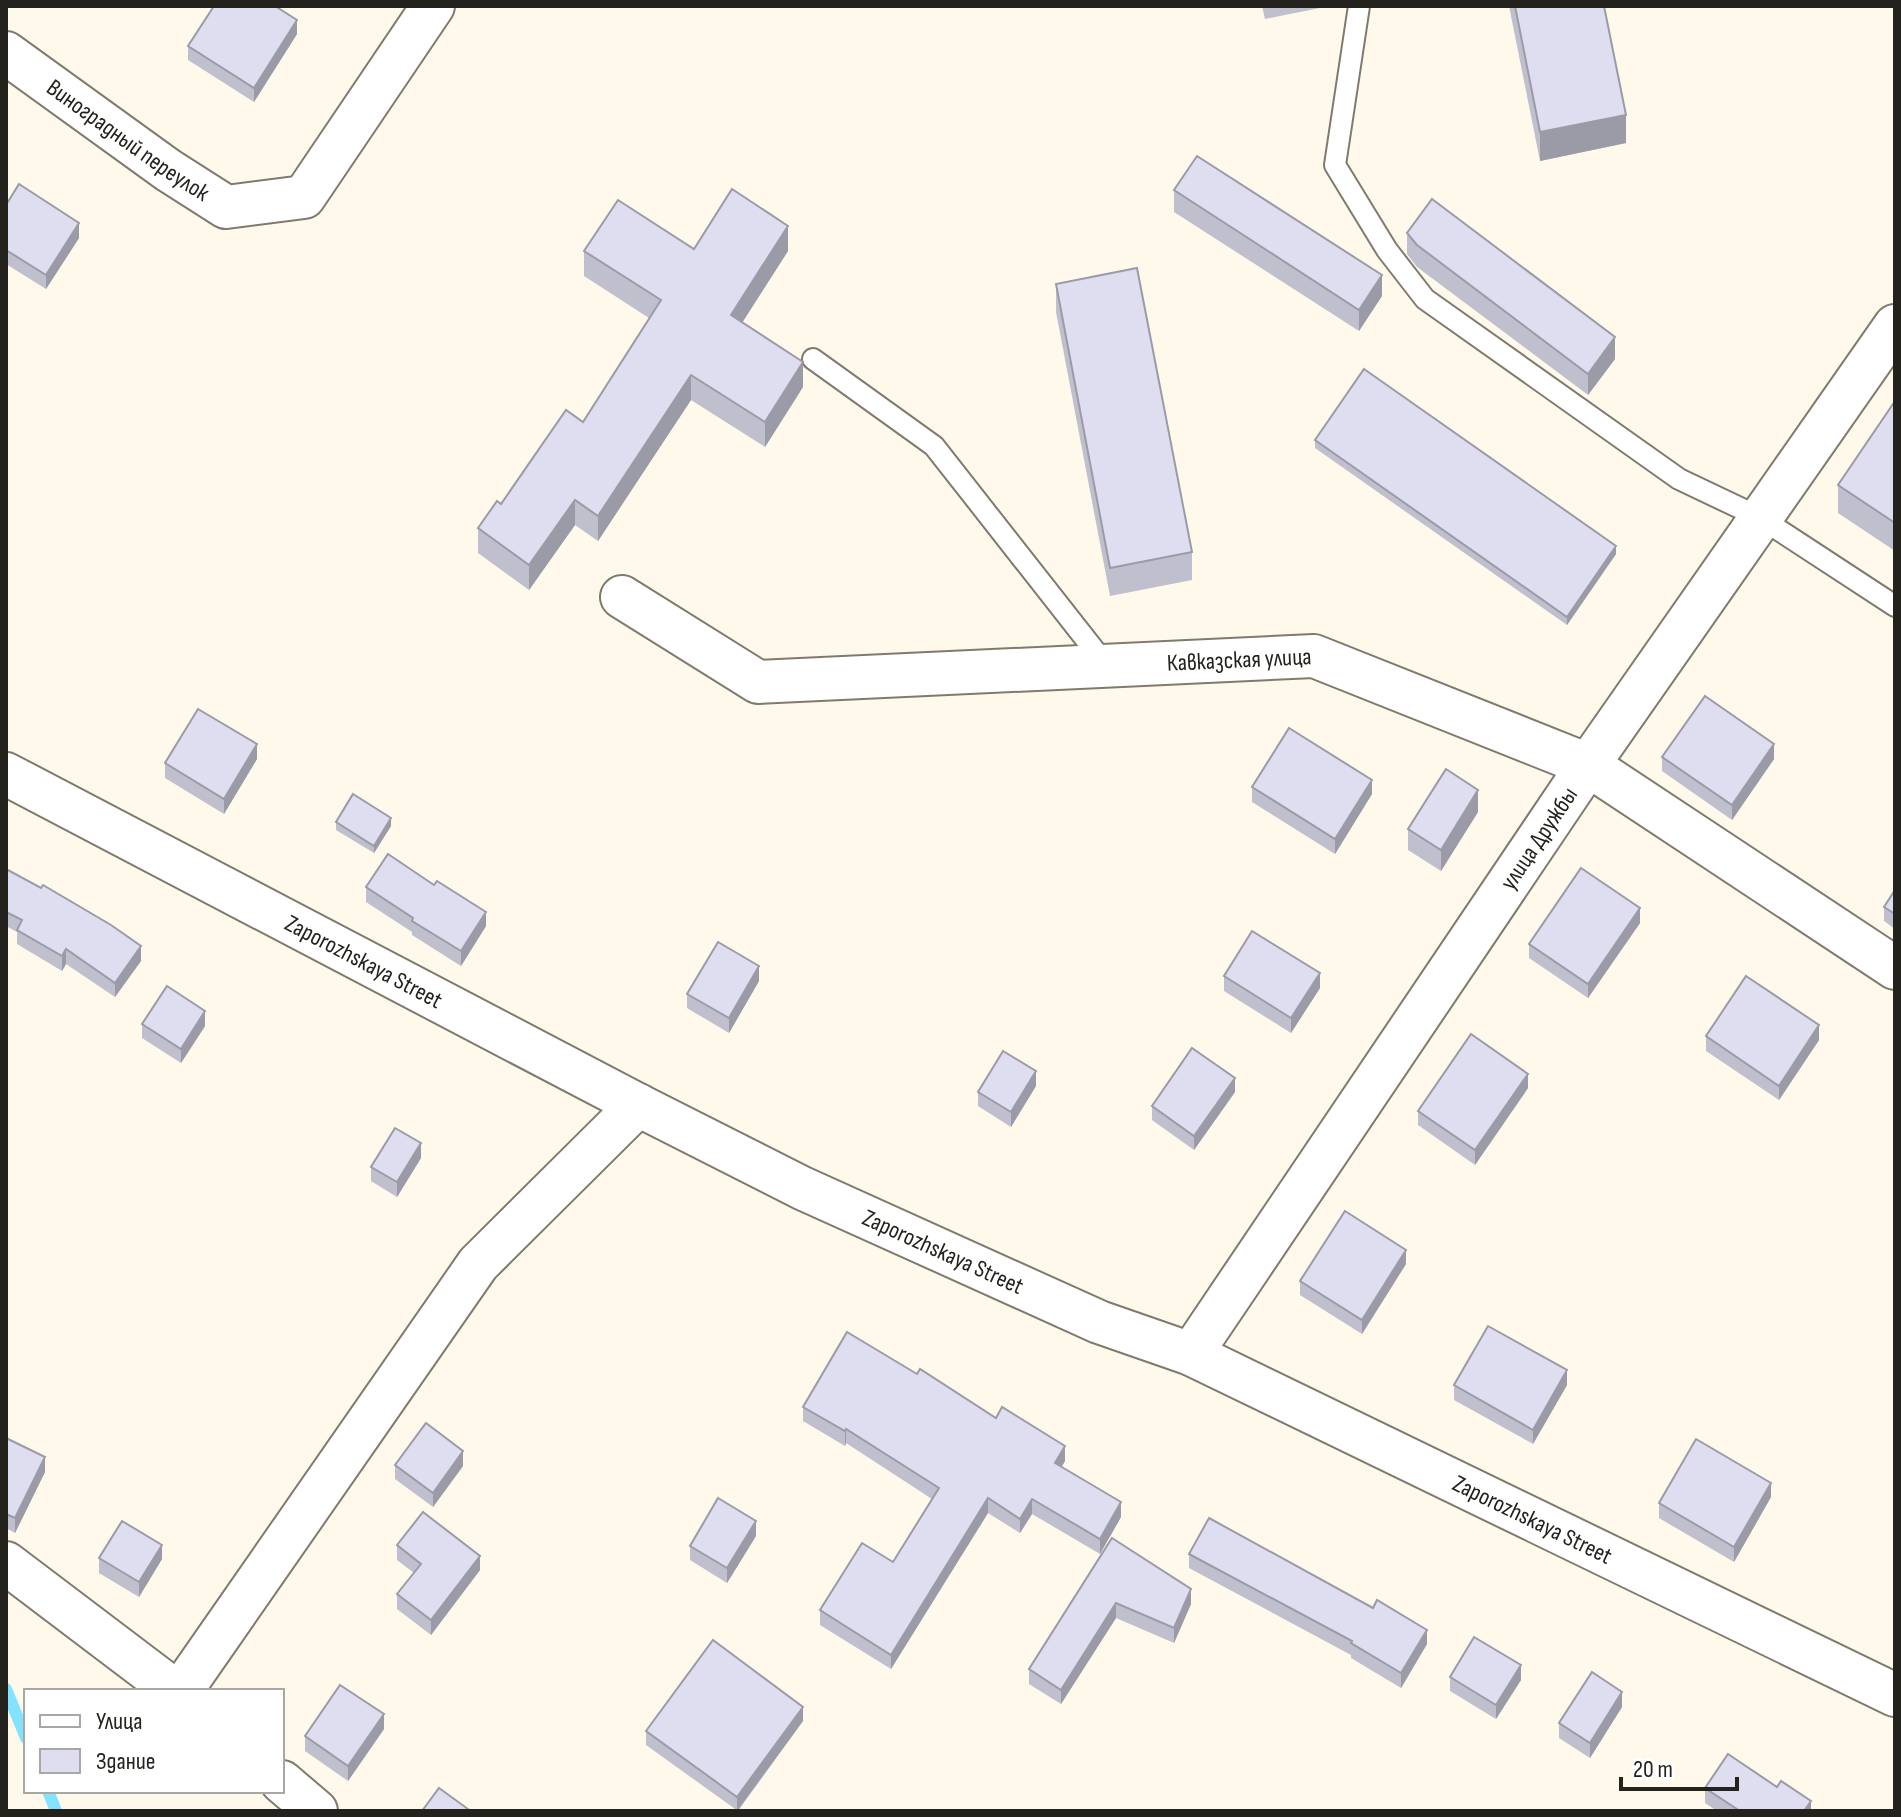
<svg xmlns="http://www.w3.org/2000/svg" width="1901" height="1817" font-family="'Sofia Sans Condensed',sans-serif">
  <rect width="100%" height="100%" fill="#fff9ec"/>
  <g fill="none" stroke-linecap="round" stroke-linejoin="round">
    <g stroke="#83e3fe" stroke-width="12">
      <path d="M6,1689L26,1738"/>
      <path d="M48,1791L56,1811"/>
    </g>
    <defs>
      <g id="lane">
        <path d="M1359,6L1335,165L1387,250L1425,299L1679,479L1759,517L1895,606"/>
        <path d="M813,359L934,446L1106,665"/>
      </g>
      <g id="street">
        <path id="s1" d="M6,53L168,170L226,207L304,197L433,6"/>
        <path id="s2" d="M622,597L758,682L1314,656L1588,765L1895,968"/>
        <path id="s3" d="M6,774L638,1105L802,1188L1099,1322L1191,1354L1895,1695"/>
        <path id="s4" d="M1191,1354L1588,765L1895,326"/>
        <path d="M6,1563L175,1691"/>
        <path d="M181,1691L478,1264L638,1105"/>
        <path d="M282,1782L316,1811"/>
      </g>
    </defs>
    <use href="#lane" stroke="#817a6c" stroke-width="24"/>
    <use href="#street" stroke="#817a6c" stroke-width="46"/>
    <use href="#lane" stroke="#fff" stroke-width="20"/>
    <use href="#street" stroke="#fff" stroke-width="42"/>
  </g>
  <g fill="#bfbfce">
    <path d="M1262,6H1330L1265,19Z"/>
    <path d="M1509,6H1604L1626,143L1540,161Z"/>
    <path d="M297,34L254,102L188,60V46Z"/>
    <path d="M1174,190L1382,296L1359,331L1174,212Z"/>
    <path d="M6,205L79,238L46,289L6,264Z"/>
    <path d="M1407,233L1615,359L1588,395L1417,267L1407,254Z"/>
    <path d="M694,249L788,251L742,323L803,387L765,447L691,400L598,541L575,525L529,590L478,553V528L583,422L649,318L584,276V251Z"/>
    <path d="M1056,284L1192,552V580L1110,596L1056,312Z"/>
    <path d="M1895,401V551L1838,513V485Z"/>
    <path d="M1315,440L1616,554L1567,625L1315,448Z"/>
    <path d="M1662,757L1774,759L1732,820L1662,771Z"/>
    <path d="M257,759L224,814L165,778V763Z"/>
    <path d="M1252,787L1372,794L1335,854L1252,802Z"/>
    <path d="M1478,812L1441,871L1408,850V829Z"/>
    <path d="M336,822L391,826L374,853L336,830Z"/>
    <path d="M6,869L141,961L115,997L66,964L62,971L17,944V932L6,926Z"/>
    <path d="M434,885L486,926L461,966L412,935V932L366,902V887Z"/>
    <path d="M1895,890V929L1884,921V907Z"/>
    <path d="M1640,923L1588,998L1529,958V944Z"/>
    <path d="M1224,976L1320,988L1291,1033L1224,991Z"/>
    <path d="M759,981L729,1033L687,1008V994Z"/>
    <path d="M142,1024L205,1026L181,1063L142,1038Z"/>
    <path d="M1706,1036L1819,1040L1779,1100L1706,1051Z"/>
    <path d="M1036,1086L1011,1127L978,1106V1092Z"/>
    <path d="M1528,1088L1475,1165L1418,1125V1111Z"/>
    <path d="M1235,1092L1194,1150L1152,1120V1106Z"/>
    <path d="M421,1158L397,1197L371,1181V1167Z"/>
    <path d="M1406,1264L1362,1334L1300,1295V1281Z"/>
    <path d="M917,1374L996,1418L1065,1461L1061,1467L1121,1517L1100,1554L1032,1514L1020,1533L988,1513L891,1669L820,1625V1610L893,1562L932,1499L846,1443L845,1446L803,1421V1407Z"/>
    <path d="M1454,1385H1567L1533,1444L1454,1400Z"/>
    <path d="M6,1438L45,1472L15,1533L6,1528Z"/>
    <path d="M395,1465L463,1466L433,1507L395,1479Z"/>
    <path d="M1771,1497L1734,1562L1659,1518V1503Z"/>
    <path d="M756,1536L727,1583L690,1560V1546Z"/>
    <path d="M1112,1538L1191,1604L1174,1643L1116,1618L1061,1704L1029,1684V1669Z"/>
    <path d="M397,1545L480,1570L431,1635L397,1609V1594L414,1573L397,1560Z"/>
    <path d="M1189,1554L1427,1644L1401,1688L1351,1658V1655L1189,1568Z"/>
    <path d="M99,1558L162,1559L139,1597L99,1573Z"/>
    <path d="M1450,1677L1521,1680L1496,1719L1450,1691Z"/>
    <path d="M1622,1707L1590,1758L1559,1738V1723Z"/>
    <path d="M803,1721L738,1811L646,1745V1731Z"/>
    <path d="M384,1729L348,1781L305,1751V1736Z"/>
    <path d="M1705,1788L1811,1811H1717L1705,1803Z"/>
  </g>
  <g fill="#9b9ba8">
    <path d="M297,20V34L254,102V88Z"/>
    <path d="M1626,115V143L1540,161V132Z"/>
    <path d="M79,223V238L46,289V275Z"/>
    <path d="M788,226V251L731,340V315Z"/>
    <path d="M1382,275V296L1359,331V310Z"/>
    <path d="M1615,337V359L1588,395V374Z"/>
    <path d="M803,362V387L765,447V422Z"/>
    <path d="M691,375V400L598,541V516Z"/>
    <path d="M575,500V525L529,590V565Z"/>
    <path d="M1616,546V554L1567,625V617Z"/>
    <path d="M257,744V759L224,814V799Z"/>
    <path d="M1774,744V759L1732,820V805Z"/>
    <path d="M1372,780V794L1335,854V839Z"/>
    <path d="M1478,790V812L1441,871V850Z"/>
    <path d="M391,818V826L374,853V846Z"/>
    <path d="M1640,908V923L1588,998V984Z"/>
    <path d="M486,912V926L461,966V951Z"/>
    <path d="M141,946V961L115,997V983Z"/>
    <path d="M66,949V964L62,971V956Z"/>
    <path d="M759,966V981L729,1033V1018Z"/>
    <path d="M1320,973V988L1291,1033V1018Z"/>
    <path d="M205,1011V1026L181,1063V1049Z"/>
    <path d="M1819,1025V1040L1779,1100V1086Z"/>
    <path d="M1036,1071V1086L1011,1127V1112Z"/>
    <path d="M1528,1074V1088L1475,1165V1150Z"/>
    <path d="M1235,1078V1092L1194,1150V1136Z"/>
    <path d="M421,1143V1158L397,1197V1182Z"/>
    <path d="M1406,1250V1264L1362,1334V1320Z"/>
    <path d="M1567,1370V1385L1533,1444V1430Z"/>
    <path d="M846,1429V1443L845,1446V1431Z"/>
    <path d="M1065,1446V1461L1055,1478V1463Z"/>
    <path d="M463,1451V1466L433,1507V1493Z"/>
    <path d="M45,1457V1472L15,1533V1518Z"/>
    <path d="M1771,1483V1497L1734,1562V1547Z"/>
    <path d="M988,1498V1513L891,1669V1655Z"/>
    <path d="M1032,1499V1514L1020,1533V1519Z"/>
    <path d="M1121,1502V1517L1100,1554V1539Z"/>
    <path d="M756,1521V1536L727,1583V1568Z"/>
    <path d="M162,1545V1559L139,1597V1582Z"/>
    <path d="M480,1556V1570L431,1635V1620Z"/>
    <path d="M1191,1589V1604L1174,1643V1628Z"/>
    <path d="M1116,1603V1618L1061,1704V1690Z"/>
    <path d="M1427,1630V1644L1401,1688V1673Z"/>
    <path d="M1521,1665V1680L1496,1719V1705Z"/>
    <path d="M1622,1692V1707L1590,1758V1743Z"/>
    <path d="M803,1707V1721L737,1811V1797Z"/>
    <path d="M384,1714V1729L348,1781V1766Z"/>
    <path d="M1811,1801V1811H1804Z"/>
  </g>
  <g fill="#dedef0" stroke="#9b9ba8" stroke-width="2">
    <path d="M214,6H275L297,20L254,88L188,46Z"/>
    <path d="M1515,6H1604L1626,115L1540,132Z"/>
    <path d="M1197,156L1382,275L1359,310L1174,190Z"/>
    <path d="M19,184L79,223L46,275L6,250V205Z"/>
    <path d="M732,189L788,226L731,315L803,362L765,422L691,375L598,516L575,500L529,565L478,528L497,501L501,504L566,410L583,422L661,300L584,251L618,200L694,249Z"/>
    <path d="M1432,199L1615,337L1588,374L1417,245L1407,233Z"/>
    <path d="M1137,268L1192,552L1110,568L1056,284Z"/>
    <path d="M1364,369L1616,546L1567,617L1315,440Z"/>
    <path d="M1895,401V523L1838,485Z"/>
    <path d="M1705,696L1774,744L1732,805L1662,757Z"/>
    <path d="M198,709L257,744L224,799L165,763Z"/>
    <path d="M1289,728L1372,780L1335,839L1252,787Z"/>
    <path d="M1446,769L1478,790L1441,850L1408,829Z"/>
    <path d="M353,794L391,818L374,846L336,822Z"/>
    <path d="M388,854L434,885L437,881L486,912L461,951L412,921L413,918L366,887Z"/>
    <path d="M1581,868L1640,908L1588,984L1529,944Z"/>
    <path d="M6,869L41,888L43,885L111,925L141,946L115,983L66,949L62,956L17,930L22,920L6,912Z"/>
    <path d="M1895,890V914L1884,907Z"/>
    <path d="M1252,931L1320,973L1291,1018L1224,976Z"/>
    <path d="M718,942L759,966L729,1018L687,994Z"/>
    <path d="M1746,976L1819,1025L1779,1086L1706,1036Z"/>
    <path d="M167,986L205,1011L181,1049L142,1024Z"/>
    <path d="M1471,1034L1528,1074L1475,1150L1418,1111Z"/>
    <path d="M1192,1048L1235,1078L1194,1136L1152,1106Z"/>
    <path d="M1003,1051L1036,1071L1011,1112L978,1092Z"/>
    <path d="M395,1128L421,1143L397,1182L371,1167Z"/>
    <path d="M1345,1211L1406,1250L1362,1320L1300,1281Z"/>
    <path d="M1488,1326L1567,1370L1533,1430L1454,1385Z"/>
    <path d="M847,1332L917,1374L920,1369L996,1418L1002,1407L1065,1446L1055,1463L1121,1502L1100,1539L1032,1499L1020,1519L988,1498L891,1655L820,1610L862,1543L893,1562L939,1488L846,1429L845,1431L803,1407Z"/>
    <path d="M426,1423L463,1451L433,1493L395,1465Z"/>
    <path d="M6,1438L45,1457L15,1518L6,1514Z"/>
    <path d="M1696,1439L1771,1483L1734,1547L1659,1503Z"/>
    <path d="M718,1498L756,1521L727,1568L690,1546Z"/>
    <path d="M423,1512L480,1556L431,1620L397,1594L421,1564L397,1545Z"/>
    <path d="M1209,1518L1373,1608L1377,1600L1427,1630L1401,1673L1351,1643L1352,1641L1189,1554Z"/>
    <path d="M122,1521L162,1545L139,1582L99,1558Z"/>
    <path d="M1112,1538L1191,1589L1174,1628L1116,1603L1061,1690L1029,1669Z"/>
    <path d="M1474,1637L1521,1665L1496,1705L1450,1677Z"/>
    <path d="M713,1640L803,1707L737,1797L646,1731Z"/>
    <path d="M1592,1672L1622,1692L1590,1743L1559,1723Z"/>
    <path d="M340,1685L384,1714L348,1766L305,1736Z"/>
    <path d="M1728,1754L1777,1787L1781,1781L1811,1801L1804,1811H1740L1705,1788Z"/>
    <path d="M439,1788L468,1809L466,1811H422Z"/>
  </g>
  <g text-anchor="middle" stroke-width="6" stroke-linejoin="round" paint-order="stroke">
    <g font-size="24" fill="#24221c" stroke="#fff">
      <text dy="8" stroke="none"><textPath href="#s1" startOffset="150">Виноградный переулок</textPath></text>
      <text dy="8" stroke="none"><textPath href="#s2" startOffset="642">Кавказская улица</textPath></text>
      <text dy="8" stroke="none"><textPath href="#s4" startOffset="622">улица Дружбы</textPath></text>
      <text dy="8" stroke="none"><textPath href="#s3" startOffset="404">Zaporozhskaya Street</textPath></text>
      <text dy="8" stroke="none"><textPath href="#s3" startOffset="1052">Zaporozhskaya Street</textPath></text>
      <text dy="8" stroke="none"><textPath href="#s3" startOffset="1700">Zaporozhskaya Street</textPath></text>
    </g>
  </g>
  <rect width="1901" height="1817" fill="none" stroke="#24221c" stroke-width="16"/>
  <rect x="24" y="1689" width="260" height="104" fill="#ffffff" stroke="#a7a7a4" stroke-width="2"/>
  <rect x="40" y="1715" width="40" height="12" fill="#ffffff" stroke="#a7a7a4" stroke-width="2"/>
  <text x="96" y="1729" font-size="24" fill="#24221c">Улица</text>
  <rect x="40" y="1749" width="40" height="24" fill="#dedef0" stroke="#a7a7a4" stroke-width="2"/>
  <text x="96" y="1769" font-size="24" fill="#24221c">Здание</text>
  <path d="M1621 1777v12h116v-12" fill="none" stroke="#24221c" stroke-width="4"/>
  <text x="1633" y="1777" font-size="24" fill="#24221c" stroke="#ffffff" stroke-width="6" paint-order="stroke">20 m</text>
</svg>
